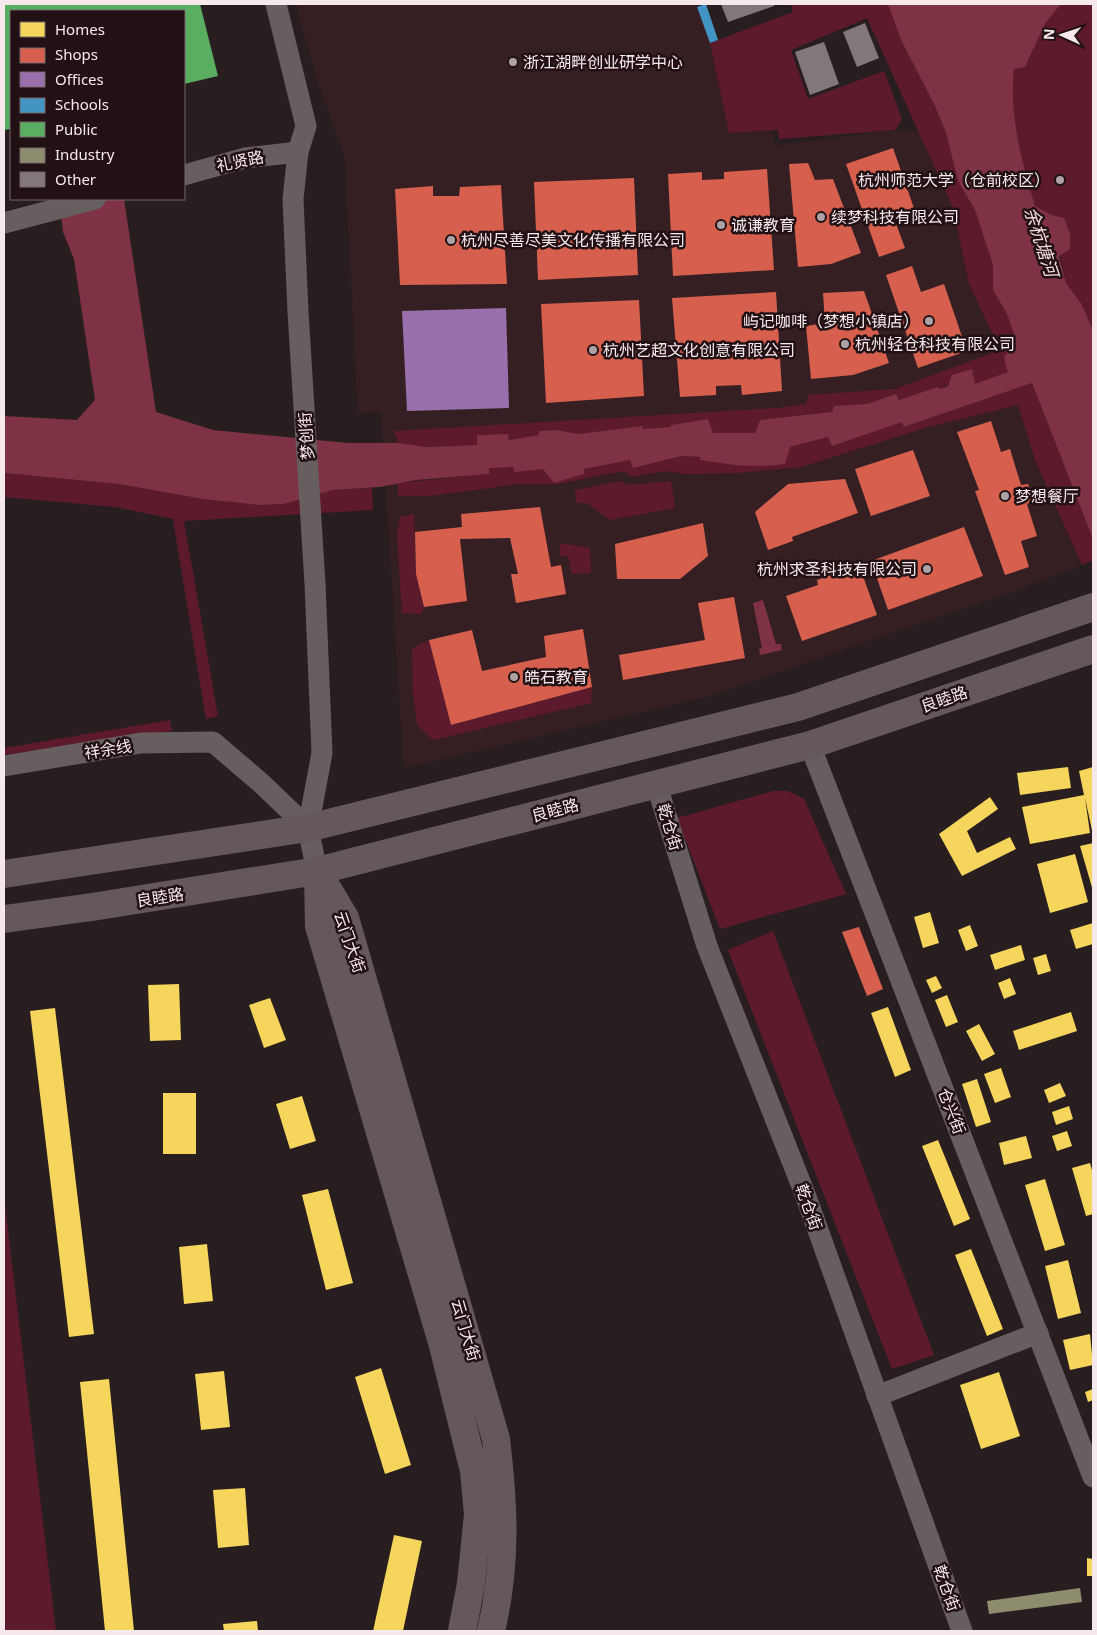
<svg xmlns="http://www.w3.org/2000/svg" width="1097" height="1635" font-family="'Noto Sans','Noto Sans SC',sans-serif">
  <rect width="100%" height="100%" fill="#281e20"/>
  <path fill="#361f23" d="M296,4H696L710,43L729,133L772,131L773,146L895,130L919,131L953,209L969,284L1004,358L1035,460L1082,565L1003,595L705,697L404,768L381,411L358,413L345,157L317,80Z"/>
  <g fill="#5e1a2d">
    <path d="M791,4H888L901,40L935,106L946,133L958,181L975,210L993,265V290L1007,314L1015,337L1008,372L975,385L971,369L941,389L936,387L899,400L896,394L867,404L834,406L832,412L760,420L755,433H713L708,419L671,427L642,429V426L578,434L557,430L540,431L539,435L508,440L507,434L477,435V445L428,447L398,443L394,431L778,408L806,404L808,395L895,389L1000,350L969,284L953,208L867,18L791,50L808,99L884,71L902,119L895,130L779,139L778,130L729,133L710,43L793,12Z"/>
    <path d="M1061,4H1093V330L1081,303L1066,283L1052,215L1035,206C1022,162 1009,115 1014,69L1025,67L1046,22Z"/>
    <path d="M1032,383L1093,539V560L1082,565L1035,460L1018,405L925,428L801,467L738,473L686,474L665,471L632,477L624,471L558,484H520L430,496H398V483L488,474L489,468L513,467L514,472L543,468L584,469L631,460L633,468L682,456L700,457V460L790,447L828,437L833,446L902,421L905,427Z"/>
    <path d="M4,473L119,484L203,499L259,505L284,504L333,490L372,488L373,510L184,521L218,716L206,719L173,519L115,507L4,497Z"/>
    <path d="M621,481L628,485L671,481L675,508L610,520L587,503H576L575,490Z"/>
    <path d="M414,514L416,574L424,607L421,614L402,613L397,534L400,517Z"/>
    <path d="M560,543L590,548L591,573L572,574L568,557L560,556Z"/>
    <path d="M429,640L451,725L592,687L591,703L433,740L417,725L413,693L412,649Z"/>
    <path d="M170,720L172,731L4,755V748Z"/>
    <path d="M773,791H788L804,799L846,894L720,929L677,818Z"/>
    <path d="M773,931L934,1355L892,1369L728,950Z"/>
    <path d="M4,1197L56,1631H4Z"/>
  </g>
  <g fill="#7f3244">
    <path d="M888,4H1061L1046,22L1025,67L1014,69C1009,115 1022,162 1035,206L1052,215L1064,218L1070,234V249L1059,256L1066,283L1081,303L1093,330V539L1032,383L904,427L902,422L832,446L828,437L790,447L785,464C753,468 731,465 700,460V457L682,456L633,468L630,460L584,469V474L554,483L543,469L514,472L513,467L489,468V474L416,480L380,487L333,490L284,504L259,505L203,499L119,484L4,473V416L77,420L95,400L74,259L63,232L59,199H124L156,412L213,430L348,443H398L428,447L477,445V435L508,434L509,440L539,435V431L557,430L578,434L642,426L643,429L671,427V425L708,419L713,433H755L760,420L832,412L834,406L867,404L896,394L899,400L937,387L941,389L948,386L952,375L972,369L975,384L1008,372L1004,358L1015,337L1007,314L993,290V265L975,210L958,181L946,133L935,106L901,40Z"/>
    <path d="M763,600L776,644H781L782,650L760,655L759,649L762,648L753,603Z"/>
  </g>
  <g fill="#f6d55c">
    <path d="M1068,767L1071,788L1020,795L1017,773Z"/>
    <path d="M1093,767V835L1085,798L1090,833L1030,844L1022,807L1084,795L1079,771Z"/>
    <path d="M990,797L998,809L967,831L977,853L1010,837L1016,849L962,876L939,834Z"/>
    <path d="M1093,843V891L1080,846Z"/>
    <path d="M1075,854L1088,902L1050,913L1037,864Z"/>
    <path d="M930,912L939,943L923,948L914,917Z"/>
    <path d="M1093,923V944L1076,949L1070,930Z"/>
    <path d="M970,925L978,946L966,951L958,930Z"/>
    <path d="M1021,945L1025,960L995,970L990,955Z"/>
    <path d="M1046,954L1051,971L1038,975L1033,958Z"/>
    <path d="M936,976L942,988L932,993L926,980Z"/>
    <path d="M1010,978L1016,994L1004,999L998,983Z"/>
    <path d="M179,984L181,1040L150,1041L148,985Z"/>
    <path d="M947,995L958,1022L946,1027L935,1000Z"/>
    <path d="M270,998L286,1040L264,1048L249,1005Z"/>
    <path d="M888,1007L911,1070L895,1077L871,1013Z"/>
    <path d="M55,1008L94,1334L69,1337L30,1011Z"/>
    <path d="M1071,1012L1077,1031L1019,1050L1013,1031Z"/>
    <path d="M979,1024L995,1054L982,1061L966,1031Z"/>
    <path d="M1001,1068L1011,1097L995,1103L984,1074Z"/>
    <path d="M977,1079L991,1122L976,1127L962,1084Z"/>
    <path d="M1060,1083L1066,1096L1049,1103L1044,1090Z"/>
    <rect x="163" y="1093" width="33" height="61"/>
    <path d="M302,1096L316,1141L290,1149L276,1104Z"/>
    <path d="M1069,1106L1073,1119L1056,1125L1052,1112Z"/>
    <path d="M1067,1131L1072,1146L1057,1151L1052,1136Z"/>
    <path d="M1026,1136L1032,1158L1004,1165L999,1143Z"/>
    <path d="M938,1140L970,1219L954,1226L922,1146Z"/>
    <path d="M1090,1163L1093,1174V1214L1086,1216L1072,1168Z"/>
    <path d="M1045,1179L1065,1245L1045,1251L1025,1185Z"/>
    <path d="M328,1189L353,1283L326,1290L302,1195Z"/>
    <path d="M207,1244L213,1301L184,1304L179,1247Z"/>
    <path d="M971,1249L1003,1329L987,1336L955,1255Z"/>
    <path d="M1068,1260L1081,1313L1058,1319L1045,1266Z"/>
    <path d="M1090,1334L1093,1365L1070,1370L1063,1340Z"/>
    <path d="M381,1368L411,1465L385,1474L355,1377Z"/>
    <path d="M224,1371L230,1427L201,1430L195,1374Z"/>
    <path d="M999,1372L1020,1436L981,1449L960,1385Z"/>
    <path d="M109,1379L134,1631H105L80,1382Z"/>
    <path d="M1093,1389V1400L1088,1402L1085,1392Z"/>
    <path d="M245,1488L249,1545L218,1548L213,1490Z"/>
    <path d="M394,1535L422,1541L403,1631H373Z"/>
    <path d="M1087,1558L1093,1559V1576H1087Z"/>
    <path d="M257,1621L258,1631H224L223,1624Z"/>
  </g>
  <g fill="#d6604d">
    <path d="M893,148L916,214L895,221L905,248L879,257L846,164Z"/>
    <path d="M808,163L815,180L833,179L861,253L831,264L798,267L789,164Z"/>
    <path d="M767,169L774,270L673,276L668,174L702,172V180L724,179V172Z"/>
    <path d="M634,178L638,275L538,280L534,182Z"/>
    <path d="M501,185L507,284L400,285L395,189L433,186V196H459L460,187Z"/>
    <path d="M912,266L921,292L944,284L967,351L918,368L886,275Z"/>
    <path d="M864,291L889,363L853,375L811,379L806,326L825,323L823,293Z"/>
    <path d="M776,292L782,391L742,395L741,385L716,386V395L680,397L672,298Z"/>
    <path d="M639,300L644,396L546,403L541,304Z"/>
    <path d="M991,421L1001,452L1010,449L1021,485L1028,484L1034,500L1027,504L1037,536L1021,541L1029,567L1005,575L975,491L979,490L957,432Z"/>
    <path d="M913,450L930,496L871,516L855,469Z"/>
    <path d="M845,479L858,513L792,537L793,541L768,550L755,512L788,484Z"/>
    <path d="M540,507L551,567L561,565L566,594L516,603L511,574H518L510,538L460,539L467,601L424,607L416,574L415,532L462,527L461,514Z"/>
    <path d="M703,523L708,556L680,579H617L615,544Z"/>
    <path d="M964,527L983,576L888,610L871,561Z"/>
    <path d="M859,565L877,615L802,641L786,596L818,585L817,580Z"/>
    <path d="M734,597L745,658L623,680L619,655L705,640L698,603Z"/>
    <path d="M583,629L592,687L451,725L429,640L472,630L482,671L546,657L544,636Z"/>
    <path d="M859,927L883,989L867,996L842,932Z"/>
  </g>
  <path fill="#9970ab" d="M506,308L509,408L407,411L402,311Z"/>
  <path fill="#4393c3" d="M706,4L718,40L710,43L697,7Z"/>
  <path fill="#5aae61" d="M4,4H200L218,76L184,84V11H11V129L4,130Z"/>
  <path fill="#8c8c6e" d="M1080,1588L1082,1602L989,1614L987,1601Z"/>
  <g fill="#82787a">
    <path d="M721,4H774V6L728,22Z"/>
    <path d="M865,23L879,58L857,67L843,32Z"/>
    <path d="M824,42L839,84L810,95L795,52Z"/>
  </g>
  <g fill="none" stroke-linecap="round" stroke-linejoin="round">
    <g stroke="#665e5f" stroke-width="21">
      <path d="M276,4L306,126L298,152L293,199L298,312L315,584L322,753L308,828L317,871"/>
      <path d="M184,175L245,158L298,152"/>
      <path d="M4,223L95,199"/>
      <path d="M810,745L1093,1477"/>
      <path d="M4,766L141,743L213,742L261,783L308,828"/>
      <path d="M656,783L707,946L805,1194L962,1631"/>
      <path d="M877,1396L1038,1333"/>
    </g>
    <g stroke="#64585a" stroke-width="28">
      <path d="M317,871L345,918L496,1439C504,1507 507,1563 491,1631"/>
      <path d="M4,874L308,828L798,707L1093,607"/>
      <path d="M318,875L319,926L442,1342L474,1471L478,1514L471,1584L462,1631"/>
      <path d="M4,919L92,907L317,871L810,745L1093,649"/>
    </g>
  </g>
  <g fill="#aea2a4" stroke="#221114" stroke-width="2">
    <circle cx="513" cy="62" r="5"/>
    <circle cx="1060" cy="180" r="5"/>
    <circle cx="821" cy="217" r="5"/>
    <circle cx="721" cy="225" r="5"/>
    <circle cx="451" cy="240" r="5"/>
    <circle cx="929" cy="321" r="5"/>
    <circle cx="845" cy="344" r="5"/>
    <circle cx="593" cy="350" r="5"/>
    <circle cx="1005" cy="496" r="5"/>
    <circle cx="927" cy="569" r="5"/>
    <circle cx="514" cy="677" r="5"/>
  </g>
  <g text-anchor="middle" stroke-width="5" stroke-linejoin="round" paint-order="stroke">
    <g font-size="16" fill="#f6e9eb" stroke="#221114" text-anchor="start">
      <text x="523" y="68">浙江湖畔创业研学中心</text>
      <text x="1050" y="186" text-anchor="end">杭州师范大学（仓前校区）</text>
      <text x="831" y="223">续梦科技有限公司</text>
      <text x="731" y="231">诚谦教育</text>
      <text x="461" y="246">杭州尽善尽美文化传播有限公司</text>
      <text x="919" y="327" text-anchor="end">屿记咖啡（梦想小镇店）</text>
      <text x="855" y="350">杭州轻仓科技有限公司</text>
      <text x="603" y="356">杭州艺超文化创意有限公司</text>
      <text x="1015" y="502">梦想餐厅</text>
      <text x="917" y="575" text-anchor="end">杭州求圣科技有限公司</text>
      <text x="524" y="683">皓石教育</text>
    </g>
    <g font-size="16" fill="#f6e9eb" stroke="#221114">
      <text transform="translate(240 161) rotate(-12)" y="6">礼贤路</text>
      <text transform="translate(306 436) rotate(-94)" y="6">梦创街</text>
      <text transform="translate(944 699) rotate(-19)" y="6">良睦路</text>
      <text transform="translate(108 749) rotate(-9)" y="6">祥余线</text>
      <text transform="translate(555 810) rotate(-15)" y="6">良睦路</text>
      <text transform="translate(670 827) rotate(73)" y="6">乾仓街</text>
      <text transform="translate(160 897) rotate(-9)" y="6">良睦路</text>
      <text transform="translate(350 942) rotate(71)" y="6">云门大街</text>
      <text transform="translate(952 1111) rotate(69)" y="6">仓兴街</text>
      <text transform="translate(809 1207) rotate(70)" y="6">乾仓街</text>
      <text transform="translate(466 1330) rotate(74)" y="6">云门大街</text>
      <text transform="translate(947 1588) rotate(70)" y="6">乾仓街</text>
    </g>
    <g font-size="18" font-style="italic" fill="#f6dce0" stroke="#221114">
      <text transform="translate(1041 242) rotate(72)" y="6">余杭塘河</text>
    </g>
  </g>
  <rect width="1097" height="1635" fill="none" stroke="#f6e9eb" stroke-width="10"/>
  <rect x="10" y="10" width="175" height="190" fill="#221114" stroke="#77676a"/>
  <rect x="20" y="22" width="25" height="15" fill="#f6d55c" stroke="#77676a"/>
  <text x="55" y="35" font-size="15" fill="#f6e9eb">Homes</text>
  <rect x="20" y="48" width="25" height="15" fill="#d6604d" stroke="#77676a"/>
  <text x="55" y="60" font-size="15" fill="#f6e9eb">Shops</text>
  <rect x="20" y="72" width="25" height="15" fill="#9970ab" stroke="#77676a"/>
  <text x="55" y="85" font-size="15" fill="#f6e9eb">Offices</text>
  <rect x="20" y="98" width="25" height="15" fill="#4393c3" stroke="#77676a"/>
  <text x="55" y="110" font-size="15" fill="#f6e9eb">Schools</text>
  <rect x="20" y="122" width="25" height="15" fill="#5aae61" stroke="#77676a"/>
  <text x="55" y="135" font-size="15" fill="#f6e9eb">Public</text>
  <rect x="20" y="148" width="25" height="15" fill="#8c8c6e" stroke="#77676a"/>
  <text x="55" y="160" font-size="15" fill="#f6e9eb">Industry</text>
  <rect x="20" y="172" width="25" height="15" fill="#82787a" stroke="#77676a"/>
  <text x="55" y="185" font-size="15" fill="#f6e9eb">Other</text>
  <g transform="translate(1062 35) rotate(273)" stroke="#221114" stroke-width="4" paint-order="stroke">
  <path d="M0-4L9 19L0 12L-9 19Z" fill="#f6e9eb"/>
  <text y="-8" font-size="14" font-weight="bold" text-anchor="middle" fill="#f6e9eb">N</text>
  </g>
</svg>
